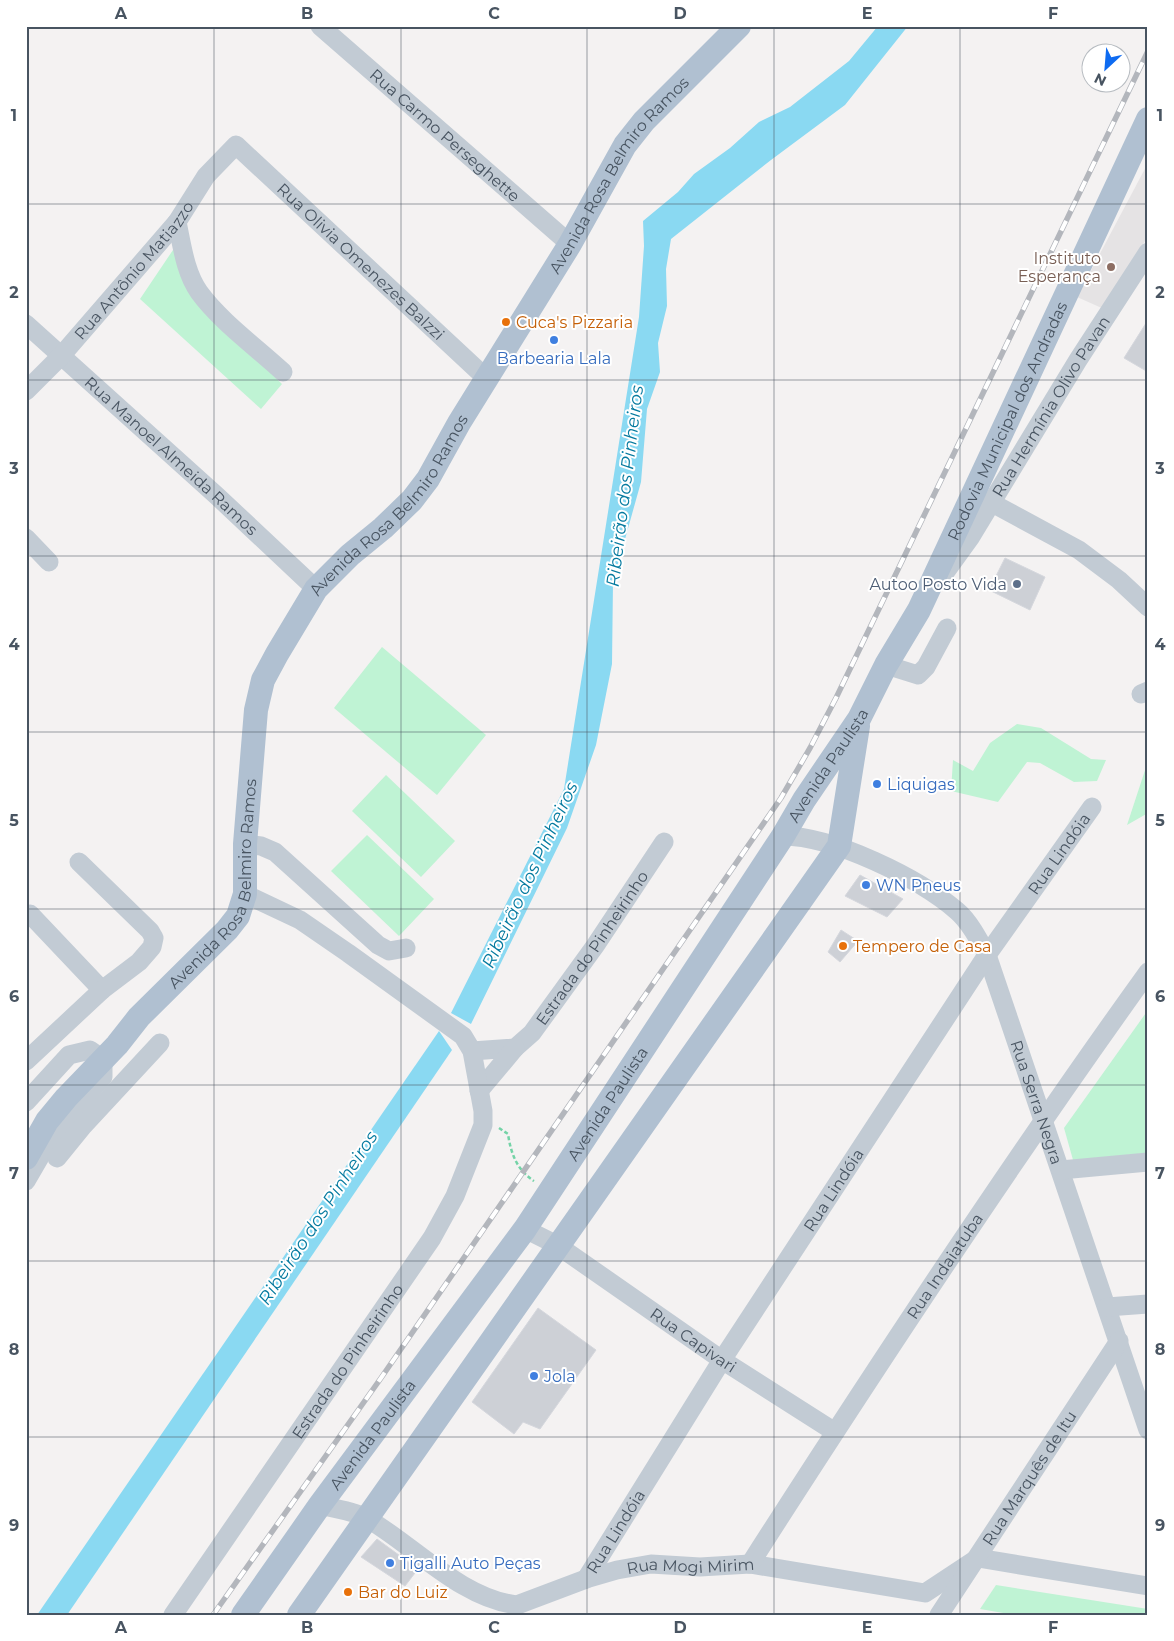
<svg xmlns="http://www.w3.org/2000/svg" width="1174" height="1641" font-family="Montserrat,sans-serif">
  <rect width="100%" height="100%" fill="#f4f2f2"/>
  <path fill="#e5e3e4" d="M1148,163V236L1104,309L1077,297Z"/>
  <g fill="#bff3d4">
    <path d="M175,247L191,294L282,384L261,409L140,299Z"/>
    <path d="M382,647L486,735L437,795L334,708Z"/>
    <path d="M1017,724L1041,728L1091,759L1106,760L1097,781L1074,782L1040,763L1027,762L998,802L951,791L953,760L973,771L990,743Z"/>
    <path d="M1148,761V813L1127,825Z"/>
    <path d="M386,775L455,841L421,877L352,811Z"/>
    <path d="M367,835L434,899L399,936L331,871Z"/>
    <path d="M1148,1010V1153L1073,1160L1064,1128Z"/>
    <path d="M996,1585L1148,1609V1615H1015L980,1609Z"/>
  </g>
  <g fill="#8ad9f2">
    <path d="M878,26H908L845,105L771,160L671,239L666,269L667,306L658,343L660,372L647,409L641,482L613,582L612,664L596,745L567,828L471,1024L451,1013L564,789L639,317L644,246L643,221L678,192L694,174L730,148L759,122L790,107L849,61Z"/>
    <path d="M439,1031L452,1050L67,1615H37Z"/>
  </g>
  <g fill="#cdd0d6" stroke="#d5d7dd">
    <path d="M1148,320V372L1124,358Z"/>
    <path d="M1005,558L1045,577L1030,610L989,590Z"/>
    <path d="M860,875L903,899L887,917L845,896Z"/>
    <path d="M841,930L858,941L840,962L828,952Z"/>
    <path d="M538,1308L596,1350L540,1429L523,1422L514,1434L472,1402Z"/>
    <path d="M377,1539L418,1569L405,1586L361,1557Z"/>
  </g>
  <g fill="none" stroke-linecap="round" stroke-linejoin="round">
    <path stroke="#74d3a7" stroke-width="2.5" stroke-dasharray="4 2.5" stroke-linecap="butt" d="M499,1128L508,1134C511,1154 517,1170 534,1181"/>
    <g stroke="#c2cbd4" stroke-width="19">
      <path id="s1" d="M320,26L570,244"/>
      <path d="M177,222C182,245 185,272 199,292C220,321 256,347 283,372"/>
      <path id="s2" d="M26,324L217,496L316,589"/>
      <path id="s3" d="M26,391L61,356L177,222L206,176L236,145L486,378"/>
      <path d="M992,503L1079,550L1119,580L1148,607"/>
      <path d="M26,538L49,562"/>
      <path id="s4" d="M944,574L970,538L1078,360L1148,252"/>
      <path d="M886,665L918,675L926,667L947,628"/>
      <path d="M1141,694L1148,691"/>
      <path id="s5" d="M783,836C833,836 919,878 957,911C969,921 979,940 987,955L1148,1430"/>
      <path d="M245,844L261,846L275,852L378,945L389,951L406,948"/>
      <path d="M30,914L102,990"/>
      <path id="s6" d="M472,1051L515,1048L532,1033L595,946L664,842"/>
      <path d="M26,1061L102,990L139,962L152,947L154,938L150,931L79,862"/>
      <path d="M479,1091L515,1048"/>
      <path d="M26,1102L69,1055L90,1050L103,1059V1077L69,1115L44,1150L26,1181"/>
      <path d="M57,1158L83,1126L160,1043"/>
      <path d="M1061,1170L1148,1162"/>
      <path id="s7" d="M525,1229L557,1245L722,1360L835,1432"/>
      <path d="M1107,1307L1148,1304"/>
      <path id="s8" d="M320,1505C335,1509 355,1511 368,1519C414,1546 462,1599 517,1605L586,1579L617,1570L651,1564L700,1567L750,1564L925,1593L978,1558L1148,1586"/>
      <path id="s9" d="M750,1564C878,1364 1009,1165 1148,972"/>
      <path id="s10" d="M586,1579L722,1360L987,955L1092,807"/>
      <path id="s11" d="M173,1615L432,1238L455,1196L483,1125V1111L472,1051L463,1036L348,953L300,920L245,894"/>
      <path id="s12" d="M939,1615L1119,1341"/>
    </g>
    <g stroke="#b0c0d1" stroke-width="24">
      <path id="s13" d="M26,1158L47,1121L66,1098L117,1045L139,1017L227,930L238,916L245,894V844L256,710L263,680L277,654L316,589L350,555L383,528L412,500L428,479L459,423L570,244L625,145L644,121L739,26"/>
      <path id="s14" d="M243,1615L320,1505L525,1229L783,836L804,800L859,719L886,665L919,610L1148,119"/>
      <path d="M299,1615L839,846L858,726"/>
    </g>
    <defs>
      <path id="rail" d="M213,1615L381,1378L781,798L810,748L836,698L1148,51"/>
    </defs>
    <use href="#rail" stroke="#b3b6bc" stroke-width="5.5"/>
    <use href="#rail" stroke="#fff" stroke-width="4" stroke-dasharray="11" stroke-linecap="butt"/>
  </g>
  <path fill="none" stroke="#485461" stroke-width="1" stroke-opacity="0.55" d="M214,26V1615M401,26V1615M587,26V1615M774,26V1615M960,26V1615M26,204H1148M26,380H1148M26,556H1148M26,732H1148M26,909H1148M26,1085H1148M26,1261H1148M26,1437H1148"/>
  <circle fill="#8d6e63" stroke="#fff" stroke-width="2" cx="1111" cy="267" r="5"/>
  <g fill="#e8710a" stroke="#fff" stroke-width="2">
    <circle cx="506" cy="322" r="5"/>
    <circle cx="843" cy="946" r="5"/>
    <circle cx="348" cy="1592" r="5"/>
  </g>
  <g fill="#3f7fe0" stroke="#fff" stroke-width="2">
    <circle cx="554" cy="340" r="5"/>
    <circle cx="877" cy="784" r="5"/>
    <circle cx="866" cy="885" r="5"/>
    <circle cx="534" cy="1376" r="5"/>
    <circle cx="390" cy="1563" r="5"/>
  </g>
  <circle fill="#5c6f8a" stroke="#fff" stroke-width="2" cx="1017" cy="584" r="5"/>
  <g text-anchor="middle" stroke-width="4" stroke-linejoin="round" paint-order="stroke">
    <g font-size="16" fill="#485461" stroke="#fff">
      <text dy="6" stroke="none"><textPath href="#s1" startOffset="166">Rua Carmo Perseghette</textPath></text>
      <text dy="6" stroke="none"><textPath href="#s13" startOffset="1184">Avenida Rosa Belmiro Ramos</textPath></text>
      <text dy="6" stroke="none"><textPath href="#s3" startOffset="495">Rua Olivia Omenezes Balzzi</textPath></text>
      <text dy="6" stroke="none"><textPath href="#s3" startOffset="162">Rua Antônio Matiazzo</textPath></text>
      <text dy="6" stroke="none"><textPath href="#s4" startOffset="199">Rua Hermínia Olivo Pavan</textPath></text>
      <text dy="6" stroke="none"><textPath href="#s14" startOffset="1421">Rodovia Municipal dos Andradas</textPath></text>
      <text dy="6" stroke="none"><textPath href="#s2" startOffset="196">Rua Manoel Almeida Ramos</textPath></text>
      <text dy="6" stroke="none"><textPath href="#s13" startOffset="779">Avenida Rosa Belmiro Ramos</textPath></text>
      <text dy="6" stroke="none"><textPath href="#s14" startOffset="1032">Avenida Paulista</textPath></text>
      <text dy="6" stroke="none"><textPath href="#s10" startOffset="866">Rua Lindóia</textPath></text>
      <text dy="6" stroke="none"><textPath href="#s13" startOffset="344">Avenida Rosa Belmiro Ramos</textPath></text>
      <text dy="6" stroke="none"><textPath href="#s6" startOffset="170">Estrada do Pinheirinho</textPath></text>
      <text dy="6" stroke="none"><textPath href="#s5" startOffset="401">Rua Serra Negra</textPath></text>
      <text dy="6" stroke="none"><textPath href="#s14" startOffset="628">Avenida Paulista</textPath></text>
      <text dy="6" stroke="none"><textPath href="#s10" startOffset="461">Rua Lindóia</textPath></text>
      <text dy="6" stroke="none"><textPath href="#s9" startOffset="356">Rua Indaiatuba</textPath></text>
      <text dy="6" stroke="none"><textPath href="#s7" startOffset="202">Rua Capivari</textPath></text>
      <text dy="6" stroke="none"><textPath href="#s11" startOffset="308">Estrada do Pinheirinho</textPath></text>
      <text dy="6" stroke="none"><textPath href="#s14" startOffset="222">Avenida Paulista</textPath></text>
      <text dy="6" stroke="none"><textPath href="#s12" startOffset="164">Rua Marquês de Itu</textPath></text>
      <text dy="6" stroke="none"><textPath href="#s10" startOffset="56">Rua Lindóia</textPath></text>
      <text dy="6" stroke="none"><textPath href="#s8" startOffset="404">Rua Mogi Mirim</textPath></text>
    </g>
    <g font-size="16" fill="#785e54" stroke="#fff" text-anchor="end">
      <text x="1101" y="264">Instituto<tspan x="1101" dy="18">Esperança</tspan></text>
    </g>
    <g font-size="16" fill="#c56008" stroke="#fff" text-anchor="start">
      <text x="516" y="328">Cuca's Pizzaria</text>
      <text x="853" y="952">Tempero de Casa</text>
      <text x="358" y="1598">Bar do Luiz</text>
    </g>
    <g font-size="16" fill="#366cbe" stroke="#fff" text-anchor="start">
      <text x="554" y="364" text-anchor="middle">Barbearia Lala</text>
      <text x="887" y="790">Liquigas</text>
      <text x="876" y="891">WN Pneus</text>
      <text x="544" y="1382">Jola</text>
      <text x="400" y="1569">Tigalli Auto Peças</text>
    </g>
    <g font-size="16" fill="#4e5e75" stroke="#fff" text-anchor="end">
      <text x="1007" y="590">Autoo Posto Vida</text>
    </g>
    <g font-size="18" font-style="italic" fill="#057a9f" stroke="#fff">
      <text transform="translate(625 486) rotate(-83)" y="6">Ribeirão dos Pinheiros</text>
      <text transform="translate(530 875) rotate(-65)" y="6">Ribeirão dos Pinheiros</text>
      <text transform="translate(318 1218) rotate(-57)" y="6">Ribeirão dos Pinheiros</text>
    </g>
  </g>
  <rect width="1174" height="1641" fill="none" stroke="#ffffff" stroke-width="55"/>
  <g transform="translate(1106 68) rotate(206)"><circle r="24" fill="#ffffff" stroke="#b6bbc0"/>
  <path d="M0-4L9 19L0 12L-9 19Z" fill="#0e6bf1"/>
  <text y="-8" font-size="14" font-weight="bold" text-anchor="middle" fill="#485461">N</text>
  </g>
  <rect x="28" y="28" width="1118" height="1586" fill="none" stroke="#485461" stroke-width="2"/>
  <g font-size="16" text-anchor="middle" font-weight="bold" fill="#485461">
    <text x="121" y="19">A</text>
    <text x="307" y="19">B</text>
    <text x="494" y="19">C</text>
    <text x="680" y="19">D</text>
    <text x="867" y="19">E</text>
    <text x="1053" y="19">F</text>
    <text x="14" y="121">1</text>
    <text x="1160" y="121">1</text>
    <text x="14" y="298">2</text>
    <text x="1160" y="298">2</text>
    <text x="14" y="474">3</text>
    <text x="1160" y="474">3</text>
    <text x="14" y="650">4</text>
    <text x="1160" y="650">4</text>
    <text x="14" y="826">5</text>
    <text x="1160" y="826">5</text>
    <text x="14" y="1002">6</text>
    <text x="1160" y="1002">6</text>
    <text x="14" y="1179">7</text>
    <text x="1160" y="1179">7</text>
    <text x="14" y="1355">8</text>
    <text x="1160" y="1355">8</text>
    <text x="14" y="1531">9</text>
    <text x="1160" y="1531">9</text>
    <text x="121" y="1633">A</text>
    <text x="307" y="1633">B</text>
    <text x="494" y="1633">C</text>
    <text x="680" y="1633">D</text>
    <text x="867" y="1633">E</text>
    <text x="1053" y="1633">F</text>
  </g>
</svg>
